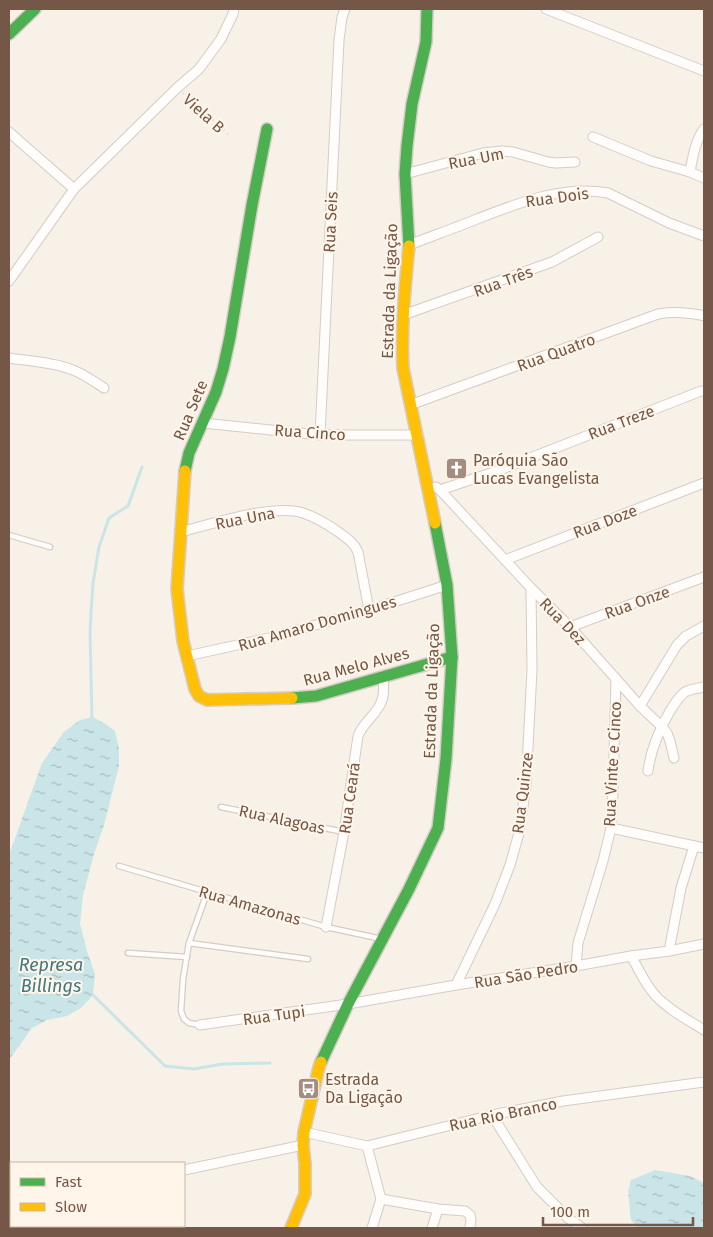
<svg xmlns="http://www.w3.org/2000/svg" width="713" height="1237" font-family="'Fira Sans',sans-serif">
  <defs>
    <pattern id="water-ripples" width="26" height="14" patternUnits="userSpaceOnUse" patternTransform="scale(1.25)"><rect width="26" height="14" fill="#cae5e7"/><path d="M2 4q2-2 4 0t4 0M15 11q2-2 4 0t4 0" fill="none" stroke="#a9bcbd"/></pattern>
  </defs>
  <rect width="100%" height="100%" fill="#f7f1e8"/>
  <g fill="url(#water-ripples)">
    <path d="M93,717L107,725L115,731L119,749V766L104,825L94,854L83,895L80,924L87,951L95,974L93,995L81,1008L67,1016L47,1020L32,1028L9,1060V855L42,763L64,732L80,720Z"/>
    <path d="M655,1170L690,1176L704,1183V1228H638L631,1220L628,1191L631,1180Z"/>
  </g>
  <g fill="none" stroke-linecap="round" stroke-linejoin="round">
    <g stroke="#cae5e7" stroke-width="3">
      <path d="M92,721L90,630L93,583L99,547L109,518L128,506L142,467"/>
      <path d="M93,995L165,1066L194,1069L223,1064L270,1063"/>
    </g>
    <defs>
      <g id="lane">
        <path d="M9,535L50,547"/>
        <path d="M221,807L344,832"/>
        <path d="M119,866L326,927L382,939"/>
        <path d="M189,943L308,959"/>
        <path d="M128,953L187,957"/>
        <path d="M200,1025L189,1023L184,1019L181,1011L183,979L189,943L207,893"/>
      </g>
      <g id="street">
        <path d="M546,9L704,71"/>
        <path d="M704,129C695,141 693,156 690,172L704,178"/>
        <path d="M9,132L74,189"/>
        <path d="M593,137L651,161L690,172"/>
        <path d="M405,174L483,153L502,151L513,152L548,162L556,163L575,162"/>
        <path d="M409,245C432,236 455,228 477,219C518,203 563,185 608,193L669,223L704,236"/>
        <path d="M9,281L74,189L177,88L199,69L221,39L233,14L234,9"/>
        <path d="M403,315L552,262L598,237"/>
        <path d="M9,358C29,361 51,362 70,369C83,373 93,381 104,388"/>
        <path d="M410,405L658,314C673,311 686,313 701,315L704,316"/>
        <path d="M203,423L320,435H418"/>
        <path d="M320,435L339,40L342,17L345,9"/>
        <path d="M436,487L440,490L497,471L701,391H704"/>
        <path d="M440,490L531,588L570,627L640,706L661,726L667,733L670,741L674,758"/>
        <path d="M180,532C209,525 275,503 303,513C315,517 327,524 337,531C345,537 354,542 358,552L369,610"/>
        <path d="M505,560L704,483"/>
        <path d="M570,627L704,577"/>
        <path d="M187,656L269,638L369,610L447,585"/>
        <path d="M640,706L677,645L686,636L704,626"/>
        <path d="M648,771C651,748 659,730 670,711C675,704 678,697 685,692C691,689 698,688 704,687"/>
        <path d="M611,828L704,848"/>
        <path d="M326,927L344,832L358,736C363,722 378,714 382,700C385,692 383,684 383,676"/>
        <path d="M669,951L681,888L694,846"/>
        <path d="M631,956C639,969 645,985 656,996C669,1010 688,1020 704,1030"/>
        <path d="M576,966L578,943L603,861L611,828L613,791L616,678"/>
        <path d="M456,985L495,904L510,865L519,833L526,786L532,670L531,588"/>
        <path d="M200,1025L348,1004L456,985L576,966L631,956L669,951L704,944"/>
        <path d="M492,1115L537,1187L568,1218L582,1228"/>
        <path d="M304,1132L367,1146L492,1115L563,1101L704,1082"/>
        <path d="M367,1146L381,1199L372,1228"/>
        <path d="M184,1170L303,1145"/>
        <path d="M381,1199L438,1209L465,1211L470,1215L471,1219L470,1228"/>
        <path d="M101,1228L102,1226"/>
        <path d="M432,1228L438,1209"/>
      </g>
      <g id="fast">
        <path d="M9,34L35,9"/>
        <path d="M409,246L405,174L407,146L412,104L426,42L427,9"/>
        <path d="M185,471L189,453L216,392L223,369L230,337L252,205L267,129"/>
        <path d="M292,698L316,696L452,657"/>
        <path d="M321,1062L348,1004L409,889L438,828L446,759L452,657L447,585L435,523"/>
      </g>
      <g id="slow">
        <path d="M409,246C405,286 401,327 403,368L435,523"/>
        <path d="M185,471L177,589L183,641L195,689L199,696L207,700L292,698"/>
        <path d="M291,1228L305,1194V1164L303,1145L304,1132L319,1067L321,1062"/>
      </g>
    </defs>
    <use href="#lane" stroke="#d5ccc6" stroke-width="7"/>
    <use href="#street" stroke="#d5ccc6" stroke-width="11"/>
    <use href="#fast" stroke="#d6ccc5" stroke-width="14"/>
    <use href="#slow" stroke="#d6ccc5" stroke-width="14"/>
    <path stroke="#dad1cc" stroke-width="2" stroke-dasharray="1 4" stroke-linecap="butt" d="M183,93L231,137"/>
    <use href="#lane" stroke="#fefdfc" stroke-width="4.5"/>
    <use href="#street" stroke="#fefdfc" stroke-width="9"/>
    <use href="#fast" stroke="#4caf50" stroke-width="11"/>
    <use href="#slow" stroke="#ffc107" stroke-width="11"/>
  </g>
  <defs>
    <symbol id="church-square" viewBox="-11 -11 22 22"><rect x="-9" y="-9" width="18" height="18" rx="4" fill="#a28d80" stroke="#fff6e9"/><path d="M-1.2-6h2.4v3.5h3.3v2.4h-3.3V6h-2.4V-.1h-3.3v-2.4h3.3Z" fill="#fff"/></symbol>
    <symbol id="bus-square" viewBox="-11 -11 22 22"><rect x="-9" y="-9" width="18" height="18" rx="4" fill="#a28d80" stroke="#fff6e9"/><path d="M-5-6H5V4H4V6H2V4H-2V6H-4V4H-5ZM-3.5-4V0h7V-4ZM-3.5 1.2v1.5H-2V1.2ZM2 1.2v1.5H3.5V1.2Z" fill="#fff"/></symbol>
  </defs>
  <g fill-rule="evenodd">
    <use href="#church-square" x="444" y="456" width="25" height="25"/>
    <use href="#bus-square" x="296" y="1076" width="25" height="25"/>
  </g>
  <g text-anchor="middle" stroke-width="4" stroke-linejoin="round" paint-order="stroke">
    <g font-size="16" fill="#755748" stroke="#fff6e9">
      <text transform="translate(204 113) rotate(42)" y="6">Viela B</text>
      <text transform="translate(476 158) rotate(-11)" y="6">Rua Um</text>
      <text transform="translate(557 197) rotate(-8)" y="6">Rua Dois</text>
      <text transform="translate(330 222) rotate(-87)" y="6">Rua Seis</text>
      <text transform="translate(503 281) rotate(-20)" y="6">Rua Três</text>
      <text transform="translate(389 291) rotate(-88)" y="6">Estrada da Ligação</text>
      <text transform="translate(556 352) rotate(-20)" y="6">Rua Quatro</text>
      <text transform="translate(190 410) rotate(-67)" y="6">Rua Sete</text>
      <text transform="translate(621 422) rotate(-21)" y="6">Rua Treze</text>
      <text transform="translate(310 432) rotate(4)" y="6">Rua Cinco</text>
      <text transform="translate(245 518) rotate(-11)" y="6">Rua Una</text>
      <text transform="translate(605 521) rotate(-21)" y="6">Rua Doze</text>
      <text transform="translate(637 602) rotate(-20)" y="6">Rua Onze</text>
      <text transform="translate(563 621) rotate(46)" y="6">Rua Dez</text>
      <text transform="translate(317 623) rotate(-16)" y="6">Rua Amaro Domingues</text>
      <text transform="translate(356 666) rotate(-15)" y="6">Rua Melo Alves</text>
      <text transform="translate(431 691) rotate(-88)" y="6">Estrada da Ligação</text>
      <text transform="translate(612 764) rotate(-87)" y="6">Rua Vinte e Cinco</text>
      <text transform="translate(522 793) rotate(-83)" y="6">Rua Quinze</text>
      <text transform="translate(349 798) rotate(-82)" y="6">Rua Ceará</text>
      <text transform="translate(282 819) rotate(12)" y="6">Rua Alagoas</text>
      <text transform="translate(250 905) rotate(16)" y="6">Rua Amazonas</text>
      <text transform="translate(526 974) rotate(-9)" y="6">Rua São Pedro</text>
      <text transform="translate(274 1015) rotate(-8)" y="6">Rua Tupi</text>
      <text transform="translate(503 1114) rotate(-12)" y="6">Rua Rio Branco</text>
    </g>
    <g font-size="16" fill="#755748" stroke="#fff6e9" text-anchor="start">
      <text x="473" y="466">Paróquia São<tspan x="473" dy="18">Lucas Evangelista</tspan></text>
      <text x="325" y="1085">Estrada<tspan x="325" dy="18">Da Ligação</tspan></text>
    </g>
    <g font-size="18" font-style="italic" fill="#3f7882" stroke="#fff6e9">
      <text x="51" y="971">Represa<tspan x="51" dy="21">Billings</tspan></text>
    </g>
  </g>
  <rect width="713" height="1237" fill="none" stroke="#755748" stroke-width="20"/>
  <rect x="10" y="1162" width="175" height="65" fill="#fff6e9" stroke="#c8b6a9"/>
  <rect x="20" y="1178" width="25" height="8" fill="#4caf50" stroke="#c8b6a9"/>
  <text x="55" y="1187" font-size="15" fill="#755748">Fast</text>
  <rect x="20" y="1203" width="25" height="8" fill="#ffc107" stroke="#c8b6a9"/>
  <text x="55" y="1212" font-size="15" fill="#755748">Slow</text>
  <path d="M543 1217v8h150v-8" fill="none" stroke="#755748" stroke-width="2.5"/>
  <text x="550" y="1217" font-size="15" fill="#755748" stroke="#fff6e9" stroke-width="4" paint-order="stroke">100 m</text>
</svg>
